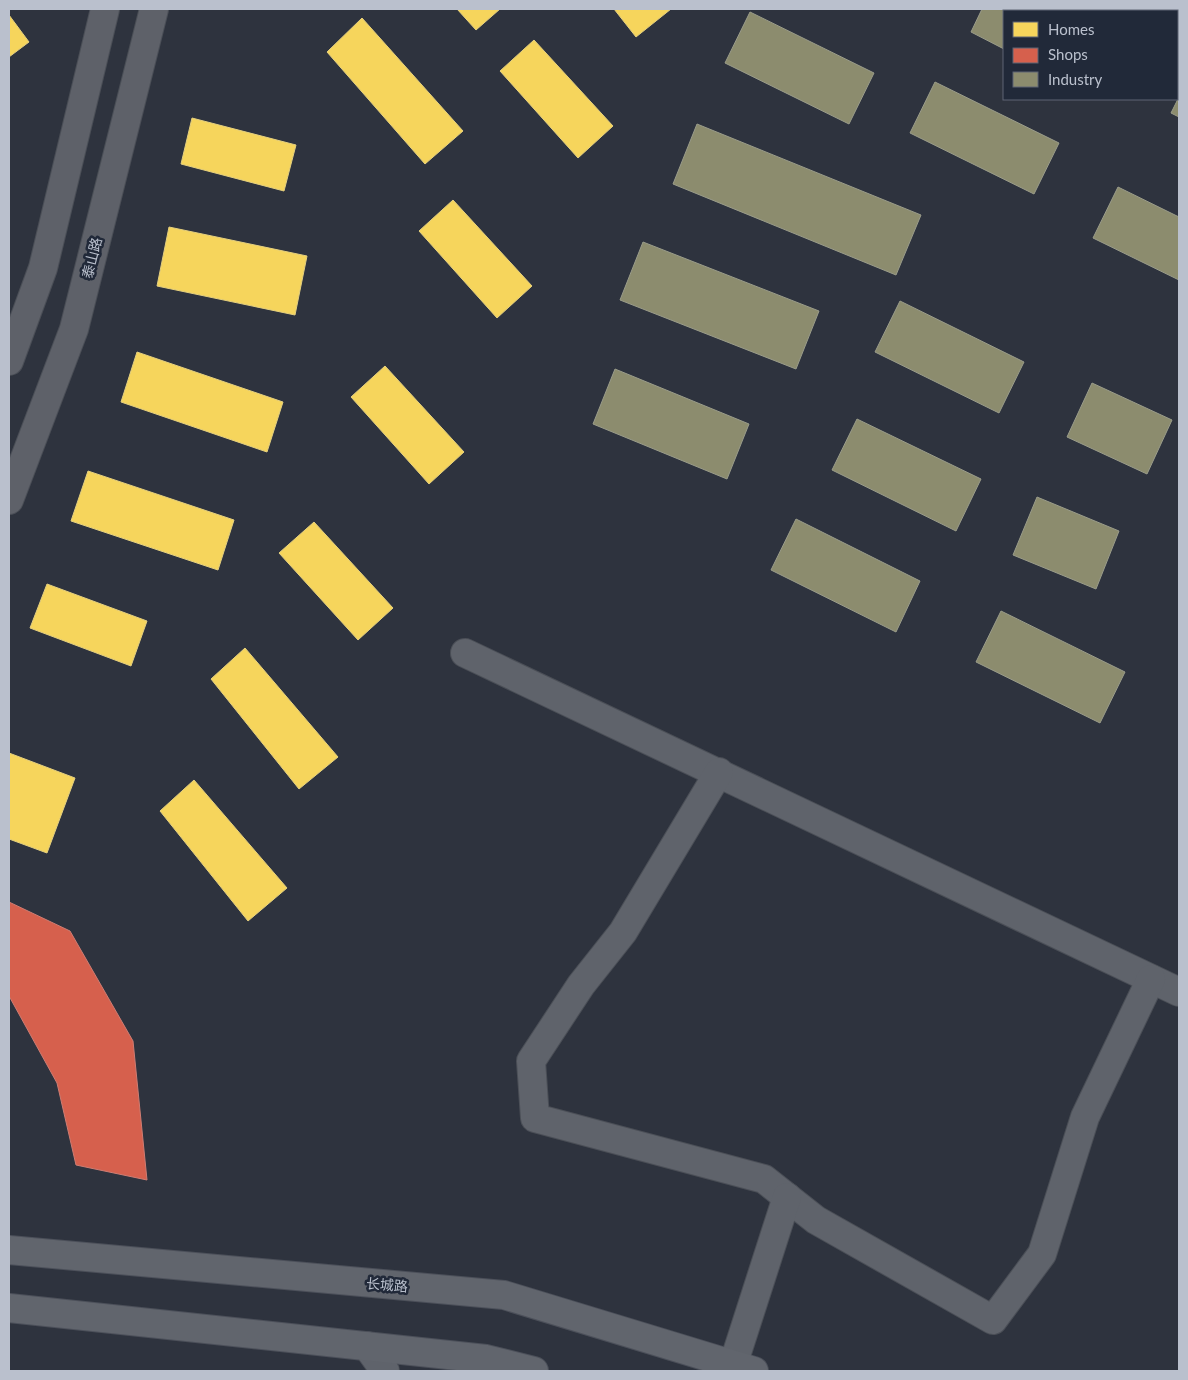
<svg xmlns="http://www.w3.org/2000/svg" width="1188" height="1380" font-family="Lato,'Noto Sans SC',sans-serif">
  <rect width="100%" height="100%" fill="#2e333e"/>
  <g fill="#f6d55c" stroke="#e4cf7e">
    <path d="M457,9H500L476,30Z"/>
    <path d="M614,9H671L636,37Z"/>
    <path d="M9,15L29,42L9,57Z"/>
    <path d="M362,18L463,131L425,164L327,52Z"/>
    <path d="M534,40L613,126L578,158L500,71Z"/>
    <path d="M192,118L296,145L284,191L181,164Z"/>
    <path d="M453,200L532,286L497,318L419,231Z"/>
    <path d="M169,227L307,256L295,315L157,286Z"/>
    <path d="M137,352L283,402L267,452L121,402Z"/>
    <path d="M385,366L464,452L429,484L351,397Z"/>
    <path d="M88,471L234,520L218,570L71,521Z"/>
    <path d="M314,522L393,608L358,640L279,553Z"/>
    <path d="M47,584L147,621L131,666L30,628Z"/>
    <path d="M245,648L338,757L299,789L211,679Z"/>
    <path d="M9,753L75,778L47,853L9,839Z"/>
    <path d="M194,780L287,888L248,921L160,811Z"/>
  </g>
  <path fill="#d6604d" stroke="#ce7d73" d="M9,902L70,931L133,1041L147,1180L76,1165L57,1083L9,996Z"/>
  <g fill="#8c8c6e" stroke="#9a9c8a">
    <path d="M982,9H1052L1057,11H1004V49L971,32Z"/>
    <path d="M750,12L874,73L849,124L725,63Z"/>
    <path d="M935,82L1059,143L1034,194L910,133Z"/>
    <path d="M1179,97V117L1171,113Z"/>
    <path d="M697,124L921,215L896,275L673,184Z"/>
    <path d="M1118,187L1179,217V280L1093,238Z"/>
    <path d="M643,242L819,311L796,369L620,300Z"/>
    <path d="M900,301L1024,362L999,413L875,352Z"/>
    <path d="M615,369L749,424L727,479L593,424Z"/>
    <path d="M1092,383L1172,420L1147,474L1067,437Z"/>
    <path d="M857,419L981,479L956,531L832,470Z"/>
    <path d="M1037,497L1119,531L1096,589L1013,555Z"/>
    <path d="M796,519L920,581L896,632L771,570Z"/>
    <path d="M1001,611L1125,672L1100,723L976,662Z"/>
  </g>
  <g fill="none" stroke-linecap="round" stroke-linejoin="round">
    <defs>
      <g id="minor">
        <path d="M465,653L1179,992"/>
        <path d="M719,772L623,932L581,985L531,1061L535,1118L764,1179L816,1220L993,1320L1042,1254L1085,1117L1151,979"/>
        <path d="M367,1346L385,1371"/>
        <path d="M733,1365L787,1197"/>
      </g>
      <g id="secondary">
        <path d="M9,361L43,268L105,9"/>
        <path d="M9,500L74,329L154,9"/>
      </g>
      <g id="primary">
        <path d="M9,1250L504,1295L754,1371"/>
        <path d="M9,1308L486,1359L534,1371"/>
      </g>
    </defs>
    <use href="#minor" stroke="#4b4f57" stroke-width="30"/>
    <use href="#secondary" stroke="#4b4f57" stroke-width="30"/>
    <use href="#primary" stroke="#4c505a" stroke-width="30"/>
    <use href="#minor" stroke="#5f636b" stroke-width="28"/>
    <use href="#secondary" stroke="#5e6169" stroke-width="28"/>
    <use href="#primary" stroke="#61656d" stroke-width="28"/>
  </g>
  <g text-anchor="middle" stroke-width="5" stroke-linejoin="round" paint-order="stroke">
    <g font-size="14" fill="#bac0cd" stroke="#212939">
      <text transform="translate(92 258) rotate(-76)" y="5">泰山路</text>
      <text transform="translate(387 1285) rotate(5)" y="5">长城路</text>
    </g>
  </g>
  <rect width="1188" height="1380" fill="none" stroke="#bac0cd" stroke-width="20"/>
  <rect x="1003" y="10" width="175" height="90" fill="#212939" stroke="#5e6574"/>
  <rect x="1013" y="22" width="25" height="15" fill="#f6d55c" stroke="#5e6574"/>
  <text x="1048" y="35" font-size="15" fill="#bac0cd">Homes</text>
  <rect x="1013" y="48" width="25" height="15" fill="#d6604d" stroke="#5e6574"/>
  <text x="1048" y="60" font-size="15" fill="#bac0cd">Shops</text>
  <rect x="1013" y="72" width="25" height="15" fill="#8c8c6e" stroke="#5e6574"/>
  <text x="1048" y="85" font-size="15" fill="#bac0cd">Industry</text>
</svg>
